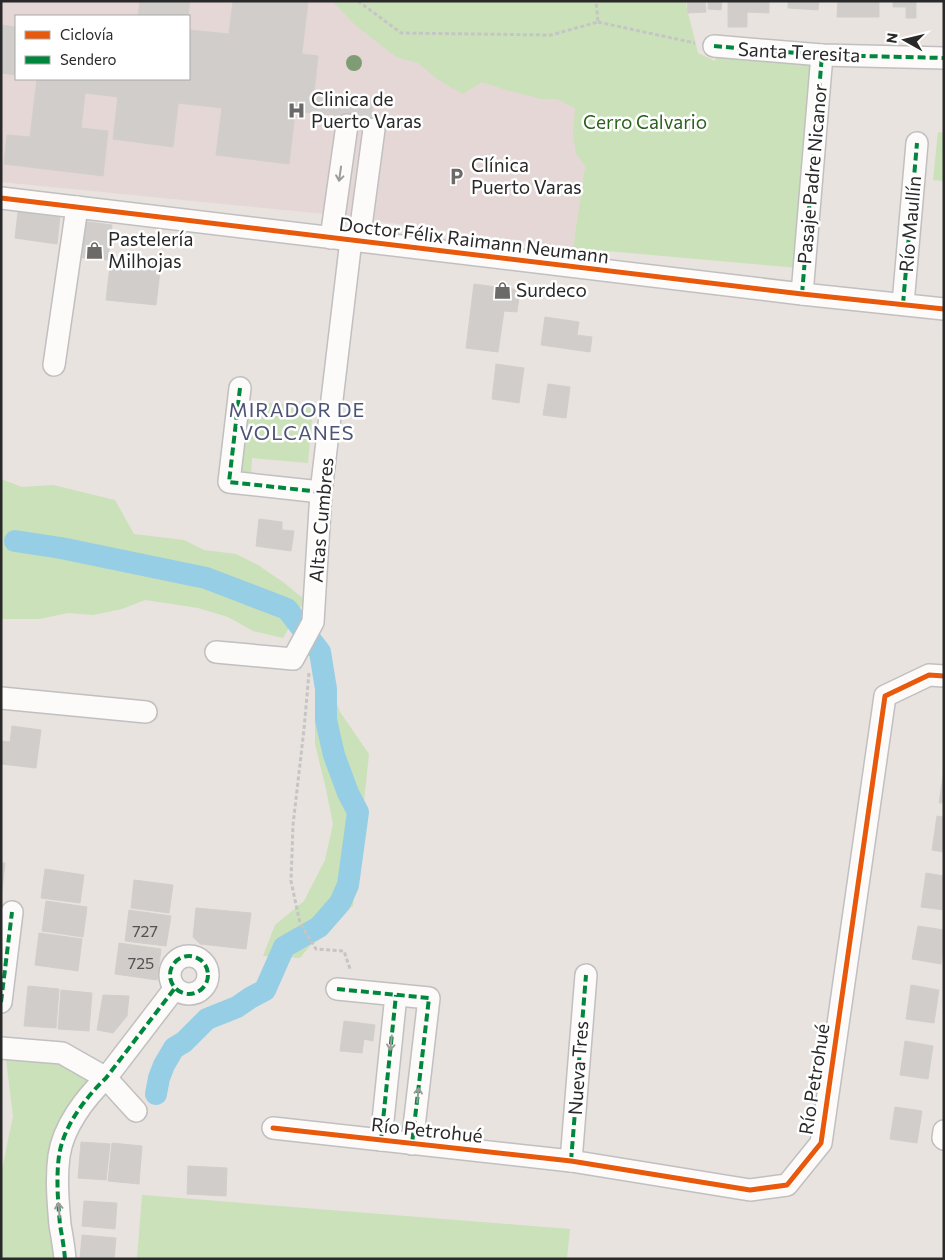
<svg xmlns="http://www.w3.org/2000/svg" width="945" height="1260" font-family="Commissioner,sans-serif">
  <rect width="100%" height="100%" fill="#e8e3de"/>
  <path fill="#e5d7d5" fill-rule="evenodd" d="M1,1H365L597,82L573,248L325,214L1,182ZM16,16H189V79H16Z"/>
  <g fill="#cae1b9">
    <path d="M332,1H687L686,5L698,53L715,61L717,55L814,62L798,268L573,248L585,166L576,154L573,136L575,108L557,99H542L506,90L482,82L463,94L437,79L418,63L396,57L354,24Z"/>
    <path d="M938,132L944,133V181L933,180Z"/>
    <path d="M246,401L313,407L308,463L252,458L251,476L239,475Z"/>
    <path d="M1,479L22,487L53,485L115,500L134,534L184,540L204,550L236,554L258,565L283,582L305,600L283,638L253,631L228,617L198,608L145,600L122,609L93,615L68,613L40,619H1Z"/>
    <path d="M330,686L340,712L369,754L353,906L332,919L300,958L263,956L275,925L304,901L325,860L333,824L326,789L315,744V726L317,702Z"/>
    <path d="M5,1051L60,1056L99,1080L71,1106L59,1259H1V1175L13,1116Z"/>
    <path d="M142,1195L570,1229L567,1259H137Z"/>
  </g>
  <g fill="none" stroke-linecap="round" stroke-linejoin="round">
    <path stroke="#96cfe5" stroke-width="22" d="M15,541L61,548L206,578L287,609L320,652L326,689V720L334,755L348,793L358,812L348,885L340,903L319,927L284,947L265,990L250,998L237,1007L207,1019L184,1042L174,1048L164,1065L159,1078L156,1094"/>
  </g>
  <g fill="#d0cdca" stroke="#d2cfcb">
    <path d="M140,1H190L188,16H138Z"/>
    <path d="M233,1H308L289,164L216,155L222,108L178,103L181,79H189V30L229,34Z"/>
    <path d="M687,1H705L706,12L688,13Z"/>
    <path d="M708,1H722L721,10L708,9Z"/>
    <path d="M728,1H769V13L747,12V27H728Z"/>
    <path d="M788,1H819L818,10L788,8Z"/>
    <path d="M838,1H879V17H837Z"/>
    <path d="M893,1H916V18H906V7H893Z"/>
    <path d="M1,25L16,27V75L1,73Z"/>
    <path d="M302,54L318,56L314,93L373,100L371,119L295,111Z"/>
    <path d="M37,79H181L173,147L113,139L118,97L85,93L81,128L108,131L103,176L4,164L7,135L30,137Z"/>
    <path d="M18,212L60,217L57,244L15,238Z"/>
    <path d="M81,221L112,225L108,260L77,257Z"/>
    <path d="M111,258L161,263L156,305L106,300Z"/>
    <path d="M474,284L520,290L517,312L504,311L498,352L466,348Z"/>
    <path d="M545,317L579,322L577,335L592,337L590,352L541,345Z"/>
    <path d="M496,364L524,368L519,403L492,399Z"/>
    <path d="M548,384L570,387L566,418L543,415Z"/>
    <path d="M259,519L282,522V530L294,531L291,551L256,546Z"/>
    <path d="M12,726L41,730L36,768L1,764V741L10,742Z"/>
    <path d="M944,770V803H939Z"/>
    <path d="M937,816L944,817V852L932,850Z"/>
    <path d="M1,863H5L2,890H1Z"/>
    <path d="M45,869L84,875L80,903L41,898Z"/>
    <path d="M926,873L944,876V910L921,907Z"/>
    <path d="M134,880L173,885L169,913L131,908Z"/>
    <path d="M46,901L87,907L83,937L42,931Z"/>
    <path d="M196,908L251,913L246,949L200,944L193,937Z"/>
    <path d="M129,910L171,916L166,946L125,941Z"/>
    <path d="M918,926L944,930V944L941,964L912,959Z"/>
    <path d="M39,933L82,939L78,971L35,965Z"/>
    <path d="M119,943L161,949L157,980L115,974Z"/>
    <path d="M911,985L939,990L934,1023L906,1019Z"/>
    <path d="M28,986L59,989L56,1028L24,1026Z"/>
    <path d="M61,990L92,993L89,1031L58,1029Z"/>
    <path d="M103,995L129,996L127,1016L113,1033L97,1030Z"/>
    <path d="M344,1021L375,1025L373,1041L364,1039L362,1053L340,1051Z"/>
    <path d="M905,1041L933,1046L928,1079L900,1075Z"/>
    <path d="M895,1107L922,1111L917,1143L890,1139Z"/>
    <path d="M81,1142L110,1144L106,1180L78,1178Z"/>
    <path d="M112,1143L142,1146L139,1184L108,1181Z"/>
    <path d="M188,1166L227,1168L226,1196L187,1194Z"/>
    <path d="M84,1201L117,1203L115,1229L82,1226Z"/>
    <path d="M82,1235L116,1238L114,1259H80Z"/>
  </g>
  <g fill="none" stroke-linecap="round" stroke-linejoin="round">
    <defs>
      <g id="minor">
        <path d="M714,46L822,55L944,58"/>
        <path d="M1,198L802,294L944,309"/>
        <path d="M331,238L347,125"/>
        <path d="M359,241L374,129"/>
        <path d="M802,294L822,55"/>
        <path d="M903,304L917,143"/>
        <path d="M54,365L77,207"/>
        <path d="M240,388L229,482L321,492"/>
        <path d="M216,652L293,659L313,622L321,492L351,240"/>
        <path d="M1,698L146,712"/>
        <circle cx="189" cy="975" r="19"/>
        <path d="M337,989L429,998L412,1144"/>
        <path d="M1,1002L12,912"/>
        <path d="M1,1048L62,1053L106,1078L136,1111"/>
        <path d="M273,1128L571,1161L750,1190L787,1185L821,1143L885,696L929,675L944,676"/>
        <path d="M944,1131L943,1138L944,1139"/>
        <path d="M381,1140L396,995"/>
        <path d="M571,1161L586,975"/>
        <path d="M65,1259C64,1247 62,1236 60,1225C58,1202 56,1178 59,1156C63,1127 85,1098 106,1078L175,988"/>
      </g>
    </defs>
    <use href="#minor" stroke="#c1bfc0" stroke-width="24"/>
    <g stroke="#c6c5c5" stroke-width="3" stroke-dasharray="4 2.5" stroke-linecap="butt">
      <path d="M358,1L401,33L551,35L598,22L596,1"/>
      <path d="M598,22L695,43"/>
      <path d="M309,673L304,729L293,825L291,881L300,923L316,949L344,951L350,969"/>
    </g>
    <use href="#minor" stroke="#fcfbfa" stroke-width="21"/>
    <g stroke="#00873e" stroke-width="4" stroke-dasharray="8 4" stroke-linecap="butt">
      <path d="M714,46L822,55L944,58"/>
      <path d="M802,294L822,55"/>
      <path d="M903,304L917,143"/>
      <path d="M240,388L229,482L321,492"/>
      <circle cx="189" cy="975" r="19"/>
      <path d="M337,989L429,998L412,1144"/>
      <path d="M1,1002L12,912"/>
      <path d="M381,1140L396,995"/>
      <path d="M571,1161L586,975"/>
      <path d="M65,1259C64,1247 62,1236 60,1225C58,1202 56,1178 59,1156C63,1127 85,1098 106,1078L175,988"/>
    </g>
    <defs>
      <g id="cycleway">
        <path d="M1,198L802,294L944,309"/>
        <path d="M273,1128L571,1161L750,1190L787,1185L821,1143L885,696L929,675L944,676"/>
      </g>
    </defs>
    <use href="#cycleway" stroke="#fff" stroke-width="8"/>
    <use href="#cycleway" stroke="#e8590c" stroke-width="5"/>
  </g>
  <circle fill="#809c74" cx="354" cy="63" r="8"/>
  <defs><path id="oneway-shaft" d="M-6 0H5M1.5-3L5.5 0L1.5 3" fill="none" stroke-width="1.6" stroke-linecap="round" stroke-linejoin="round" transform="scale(1.25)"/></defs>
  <g stroke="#9d9c9c">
    <use href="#oneway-shaft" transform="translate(340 174) rotate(98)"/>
    <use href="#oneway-shaft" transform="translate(391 1043) rotate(96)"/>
    <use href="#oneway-shaft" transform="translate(418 1095) rotate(-84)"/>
    <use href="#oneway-shaft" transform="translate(59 1210) rotate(-95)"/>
  </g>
  <defs>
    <symbol id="hospital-bare" viewBox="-9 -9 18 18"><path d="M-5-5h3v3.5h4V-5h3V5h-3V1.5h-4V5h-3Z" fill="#6c6a68" stroke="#fff" stroke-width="2.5" paint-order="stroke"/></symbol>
    <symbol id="parking-bare" viewBox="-9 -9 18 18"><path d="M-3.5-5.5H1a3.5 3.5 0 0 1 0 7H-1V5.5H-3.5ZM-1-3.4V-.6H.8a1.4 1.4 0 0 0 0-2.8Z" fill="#6c6a68" stroke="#fff" stroke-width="2.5" paint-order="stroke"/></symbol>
    <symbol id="shop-bare" viewBox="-9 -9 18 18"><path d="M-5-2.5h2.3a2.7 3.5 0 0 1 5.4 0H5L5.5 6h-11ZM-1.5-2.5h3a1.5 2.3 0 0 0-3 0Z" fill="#6c6a68" stroke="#fff" stroke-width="2.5" paint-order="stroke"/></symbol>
  </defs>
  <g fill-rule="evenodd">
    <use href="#hospital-bare" x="284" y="98" width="25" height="25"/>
    <use href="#parking-bare" x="444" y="164" width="25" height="25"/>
    <use href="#shop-bare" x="82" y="238" width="25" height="25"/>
    <use href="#shop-bare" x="490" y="278" width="25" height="25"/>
  </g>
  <g text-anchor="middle" stroke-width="5" stroke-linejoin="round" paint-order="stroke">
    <g font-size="16" fill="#545352">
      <text x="145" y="937">727</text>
      <text x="141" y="969">725</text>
    </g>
    <g font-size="19" fill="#292929" stroke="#fff">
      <text transform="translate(799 52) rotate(3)" y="7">Santa Teresita</text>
      <text transform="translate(812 174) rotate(-85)" y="7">Pasaje Padre Nicanor</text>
      <text transform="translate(910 224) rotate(-85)" y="7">Río Maullín</text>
      <text transform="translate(474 240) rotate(7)" y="7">Doctor Félix Raimann Neumann</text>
      <text transform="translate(321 520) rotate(-85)" y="7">Altas Cumbres</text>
      <text transform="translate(578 1068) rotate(-86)" y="7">Nueva Tres</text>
      <text transform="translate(814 1079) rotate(-81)" y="7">Río Petrohué</text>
      <text transform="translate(427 1130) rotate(6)" y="7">Río Petrohué</text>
    </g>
    <g font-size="19" fill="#292929" stroke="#fff" text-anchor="start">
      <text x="311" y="106">Clinica de<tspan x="311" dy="22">Puerto Varas</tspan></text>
      <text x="471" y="172">Clínica<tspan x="471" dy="22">Puerto Varas</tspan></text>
      <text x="108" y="246">Pastelería<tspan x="108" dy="22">Milhojas</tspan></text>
      <text x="516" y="297">Surdeco</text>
    </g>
    <g font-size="19" fill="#2a621d" stroke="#fff">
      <text x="645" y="129">Cerro Calvario</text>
    </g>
    <g font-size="20" letter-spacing="1" fill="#4c5377" stroke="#fff">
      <text x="297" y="417">MIRADOR DE<tspan x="297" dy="23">VOLCANES</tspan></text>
    </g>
  </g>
  <rect width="945" height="1260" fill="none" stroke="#292929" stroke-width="5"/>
  <rect x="15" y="15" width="175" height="65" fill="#ffffff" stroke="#a9a9a9"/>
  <rect x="25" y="31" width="25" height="8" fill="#e8590c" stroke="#a9a9a9"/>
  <text x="60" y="40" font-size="15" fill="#292929">Ciclovía</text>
  <rect x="25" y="56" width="25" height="8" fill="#00873e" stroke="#a9a9a9"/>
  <text x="60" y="65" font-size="15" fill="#292929">Sendero</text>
  <g transform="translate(905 40) rotate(278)" stroke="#ffffff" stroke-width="4" paint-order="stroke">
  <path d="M0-4L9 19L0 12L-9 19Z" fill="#292929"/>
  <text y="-8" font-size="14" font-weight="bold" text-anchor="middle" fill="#292929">N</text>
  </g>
</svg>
